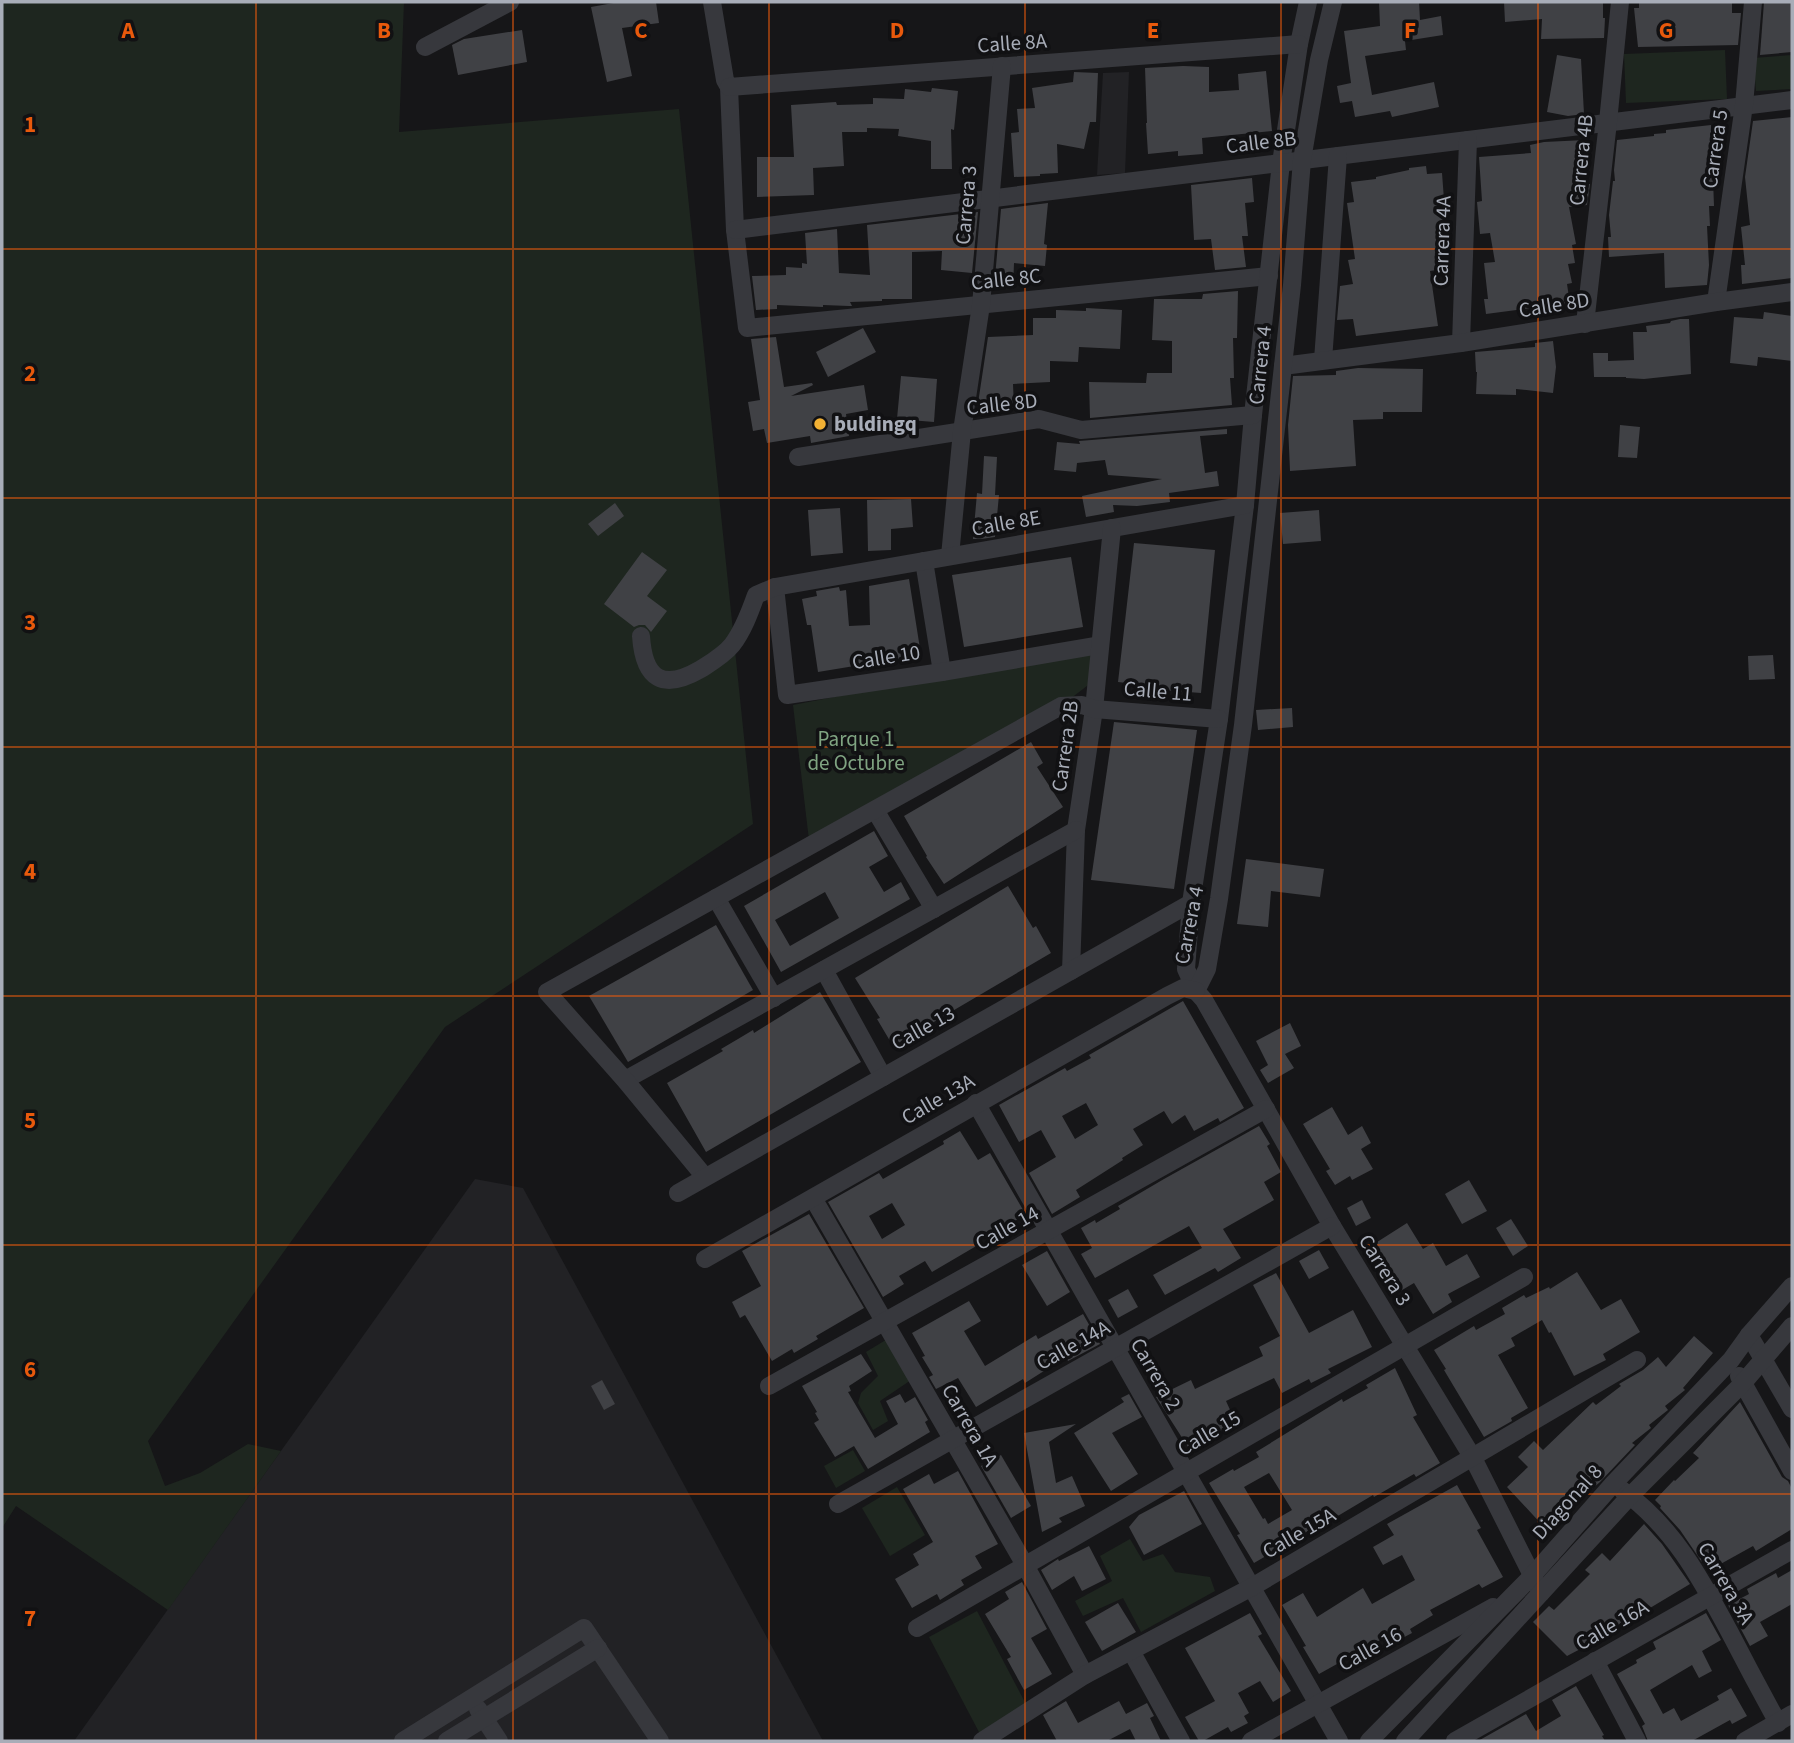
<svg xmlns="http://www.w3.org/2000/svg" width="1794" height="1743" font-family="'Source Sans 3',sans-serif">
  <rect width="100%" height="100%" fill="#161618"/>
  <g fill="#222225">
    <path d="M1129,72L1125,173L1097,175L1103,73Z"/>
    <path d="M475,1179L523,1188L823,1741H74Z"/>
  </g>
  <g fill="#1e261f">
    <path d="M2,2H404L399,132L679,109L753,824L445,1027L148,1441L165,1486L200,1473L248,1444L281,1451L168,1610L16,1506L2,1528Z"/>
    <path d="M1725,50L1727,99L1626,103L1624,54Z"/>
    <path d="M1792,55V89L1756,91L1753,58Z"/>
    <path d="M1100,645L1096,679L1061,706L809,840L793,705Z"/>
    <path d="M889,1338L911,1380L880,1401L888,1421L873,1430L858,1403L861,1393L878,1376L866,1352Z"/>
    <path d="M853,1450L865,1471L836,1488L824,1466Z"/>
    <path d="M897,1487L925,1535L890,1556L862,1508Z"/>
    <path d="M1130,1539L1143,1561L1163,1554L1175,1572L1210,1577L1215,1591L1141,1632L1123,1598L1083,1616L1075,1601L1112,1581L1100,1556Z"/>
    <path d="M977,1611L1028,1708L980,1734L929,1637Z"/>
  </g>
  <g fill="#404145" fill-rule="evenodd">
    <path d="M619,2H656L659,23L622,28L632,76L607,82L591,7Z"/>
    <path d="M1379,2H1419L1420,20L1441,16L1443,35L1405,41L1406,50L1365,56L1372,95L1434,82L1439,107L1392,117L1390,111L1355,117L1352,101L1340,103L1337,86L1351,83L1344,31L1380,26Z"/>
    <path d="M1504,2H1603V18H1605L1604,38L1541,39L1542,19L1505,22Z"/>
    <path d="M1639,2H1732V13H1741L1738,45L1638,47L1634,8H1639Z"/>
    <path d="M1764,2H1792V52L1760,55Z"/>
    <path d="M522,30L527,62L458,75L452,45L464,39Z"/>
    <path d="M1557,55L1581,59L1584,114L1568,116L1547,112Z"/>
    <path d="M1183,66L1209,67V92L1239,90L1238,74L1266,71L1272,131L1202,138L1203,154L1178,156V151L1148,154L1146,123H1147L1145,68Z"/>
    <path d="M1074,72L1098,73L1096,122H1090L1084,149L1057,144L1058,173L1040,174V176L1014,177L1011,133L1019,132L1017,109L1035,108L1032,88L1073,82Z"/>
    <path d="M932,88L958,91L954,130L951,129L952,169H931V141L898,136L899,129L867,128V132H842L844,166L813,168L814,195L757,197V157H794L791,105L836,102L837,105L873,104V98L904,99L905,89L931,92Z"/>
    <path d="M1792,117V278L1742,284L1741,265H1745L1741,227L1750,225L1745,177L1753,121Z"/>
    <path d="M1711,125L1714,206H1709L1710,226H1707L1709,265L1707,285L1665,288L1664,253L1609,257L1608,237H1611L1609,215L1613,181H1615L1614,170L1617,140L1654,136V134L1666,133V130Z"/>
    <path d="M1585,140L1587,184H1590L1587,205L1569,207L1576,244L1572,245L1575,263L1568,264L1572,283L1567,284L1570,304L1532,310V308L1486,314L1484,299H1488L1484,263L1495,262L1490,233L1480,234L1477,202L1482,201L1479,157L1531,153L1530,145L1544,142Z"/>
    <path d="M1426,166L1427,174L1442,173L1446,226L1442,227L1450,268L1430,271L1438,326L1356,336L1353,319L1337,320L1340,286L1353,284L1348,260L1355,259L1347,203L1354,202L1351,182L1376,179V177L1409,170V168Z"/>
    <path d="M1252,178L1254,202L1245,203L1248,236H1242L1246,267L1215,270L1211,239L1194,240L1191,185Z"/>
    <path d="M1048,203L1044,244L1047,245L1045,266L1014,263L1013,289H994L1001,209Z"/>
    <path d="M978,212L972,273L941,270L942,251L912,252V299H882V301L850,302L852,306H849L823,305V307L777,305V309L756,310L752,276L786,275V267L802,268V263L807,264L805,233L837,229L839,273L870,275L867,225Z"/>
    <path d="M1238,291L1237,338H1233L1234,378H1230L1232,405L1090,418L1089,382L1146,383L1147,373H1172V341L1152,340L1154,299H1202L1203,294Z"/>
    <path d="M1086,308L1122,310L1120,349L1079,347L1078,362L1050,361V382L1013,384L1014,408L977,410L988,337L1033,335V318H1056V310L1086,311Z"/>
    <path d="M1764,312L1792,316V361L1758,357L1757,366L1730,363L1734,317L1763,319Z"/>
    <path d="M1680,319H1689L1691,374L1644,379L1626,378V377H1594L1593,353H1608V361L1634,360L1633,332H1647L1646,326L1670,323L1671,321Z"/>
    <path d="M863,328L876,352L828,377L816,352Z"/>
    <path d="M776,337L784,387L812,383L813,385L791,396L864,385L868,410L846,414L849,436L811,443L810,436L767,443L764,429L753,431L748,402L760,400L751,339Z"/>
    <path d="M1553,341L1556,367L1553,393L1516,389V395L1476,394L1477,372H1476L1475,352L1535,347V343Z"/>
    <path d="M1358,368L1423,369L1422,412H1383V419L1353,420L1356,466L1290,471L1288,425L1293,376L1336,375V371Z"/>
    <path d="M901,376L937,379L934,422L897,419Z"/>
    <path d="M1620,425L1640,427L1637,458L1618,457Z"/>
    <path d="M1227,429V434L1200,436L1205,473L1217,471L1219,486L1169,493L1170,502L1137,506L1113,505L1114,512L1086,517L1082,496L1162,479L1108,475L1105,460L1077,463L1076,472L1054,470L1057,442L1080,444L1079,441Z"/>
    <path d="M984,456L997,457L995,495H999L995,537L981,539H973L977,493L982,494Z"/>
    <path d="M911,499L913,527L891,529V550L868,551L867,500Z"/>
    <path d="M615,503L624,516L598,536L588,524Z"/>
    <path d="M840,508L843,553L811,556L808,510Z"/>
    <path d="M1319,510L1321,541L1283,544L1280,513Z"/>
    <path d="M1134,543L1215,550L1201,693L1162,690V687L1118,682Z"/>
    <path d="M642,552L667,570L647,596L667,611L651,632L645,625H639L634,627L604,604Z"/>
    <path d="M1071,557L1083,627L964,647L952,575Z"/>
    <path d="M909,579L921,655L818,672L811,625H807L802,599L817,596L816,591L839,587L840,591L846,590L849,626L870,625L869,586Z"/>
    <path d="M1773,655L1775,679L1749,680L1748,656Z"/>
    <path d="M1292,708L1293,727L1258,730L1256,710Z"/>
    <path d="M1114,722L1197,730L1174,889L1091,880Z"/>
    <path d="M1031,742L1043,763L1037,767L1063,807L944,884L926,857L927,856L904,816Z"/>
    <path d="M874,831L888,856L869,867L884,892L901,882L910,899L781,972L744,906ZM825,892L839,918L790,946L775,920Z"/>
    <path d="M1246,859L1324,869L1320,897L1271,891L1268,927L1237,924Z"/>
    <path d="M1008,886L1033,928L1036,926L1051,953L893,1046L877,1019L880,1018L855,978Z"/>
    <path d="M716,925L753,990L628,1062L589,996Z"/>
    <path d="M820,992L861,1062L706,1152L667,1083L723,1051L721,1049L738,1039L753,1030L754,1033Z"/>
    <path d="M1183,1001L1244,1108L1220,1122L1218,1118L1194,1131L1185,1115L1172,1124L1164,1111L1133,1129L1143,1145L1122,1158L1123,1160L1076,1190L1080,1197L1052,1214L1029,1173L1056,1157L1041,1130L1019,1142L999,1105L1065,1068L1067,1071L1091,1058L1089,1055ZM1086,1103L1098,1125L1075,1139L1062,1116Z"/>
    <path d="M1290,1023L1301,1046L1285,1054L1294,1068L1268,1083L1260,1070L1268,1065L1256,1041Z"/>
    <path d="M1332,1107L1348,1135L1362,1126L1371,1143L1361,1149L1373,1169L1352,1180L1350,1176L1335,1185L1326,1171L1330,1169L1303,1124Z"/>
    <path d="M1259,1126L1270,1144L1267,1146L1281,1172L1264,1182L1274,1200L1223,1229L1241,1258L1218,1272L1215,1268L1165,1295L1153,1275L1202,1248L1189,1226L1095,1278L1081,1254L1092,1248L1081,1228L1095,1220L1096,1223L1120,1209L1118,1206L1164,1179Z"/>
    <path d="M960,1131L978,1160L990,1153L1026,1215L976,1241L978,1245L932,1272L925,1261L899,1276L904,1284L883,1297L828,1202L879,1173L883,1179L944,1144L943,1141ZM892,1203L905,1225L882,1239L869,1216Z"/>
    <path d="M1469,1180L1487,1211L1462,1224L1445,1194Z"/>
    <path d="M1362,1200L1371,1218L1356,1226L1347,1208Z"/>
    <path d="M809,1214L864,1308L816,1336L818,1339L794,1353L792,1349L772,1361L745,1315L740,1318L732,1302L761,1286L742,1251Z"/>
    <path d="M1511,1219L1528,1246L1513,1256L1496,1228Z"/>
    <path d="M1407,1223L1423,1249L1433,1243L1446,1266L1467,1254L1480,1277L1448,1294L1452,1302L1433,1314L1414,1283L1397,1293L1384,1272L1390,1269L1374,1244Z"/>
    <path d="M1319,1250L1329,1268L1309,1279L1299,1261Z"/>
    <path d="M1047,1251L1070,1292L1047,1306L1022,1265Z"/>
    <path d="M1577,1272L1601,1310L1621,1299L1640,1332L1603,1354L1606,1360L1574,1376L1551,1332L1549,1333L1542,1320L1511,1338L1515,1346L1498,1355L1528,1408L1511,1418L1512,1421L1484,1437L1444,1370L1446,1369L1434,1350L1474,1326L1476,1330L1505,1314L1502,1308L1524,1295L1526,1298L1549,1287L1550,1289Z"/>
    <path d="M1276,1273L1309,1333L1353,1310L1372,1347L1328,1369L1331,1373L1311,1383L1309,1379L1282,1393L1274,1378L1226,1401L1236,1423L1188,1447L1156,1397L1191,1380L1195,1389L1263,1356L1259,1347L1280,1336L1253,1285Z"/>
    <path d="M1128,1289L1138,1307L1118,1318L1108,1300Z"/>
    <path d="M969,1301L981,1321L964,1331L985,1366L1036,1335L1038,1339L1083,1314L1100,1344L1068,1361L1066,1357L1025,1383L1023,1379L976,1407L958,1378L936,1389L929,1377L933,1375L922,1357L925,1356L912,1333Z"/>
    <path d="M1694,1336L1713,1353L1683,1388L1685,1390L1665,1406L1668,1410L1649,1425L1651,1428L1632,1443L1635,1445L1600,1482L1568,1510L1566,1508L1545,1528L1507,1487L1528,1467L1518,1457L1534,1441L1543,1450L1593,1402L1596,1405L1621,1386L1619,1384L1643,1370L1658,1357L1666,1367Z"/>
    <path d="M861,1354L872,1371L849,1386L851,1391L848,1392L875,1438L898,1424L886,1401L900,1394L905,1403L915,1397L928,1420L925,1422L930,1432L868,1469L854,1446L835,1457L814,1423L819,1420L815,1413L817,1412L802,1386Z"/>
    <path d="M1395,1368L1417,1415L1413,1417L1440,1463L1416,1477L1414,1474L1374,1497L1373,1495L1326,1523L1325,1522L1301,1535L1302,1537L1286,1547L1285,1545L1254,1563L1237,1535L1240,1534L1209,1483L1233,1469L1234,1471L1259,1457L1256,1452L1342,1399L1343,1402L1368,1388L1366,1385ZM1269,1473L1292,1510L1268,1524L1265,1518L1263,1519L1244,1487Z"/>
    <path d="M602,1380L615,1404L604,1410L591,1386Z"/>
    <path d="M1129,1394L1142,1417L1112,1433L1138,1474L1111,1491L1074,1433L1124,1402L1121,1398Z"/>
    <path d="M1740,1402L1782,1477L1788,1481L1792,1489V1529L1756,1551L1753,1546L1708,1571L1680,1530L1660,1508L1661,1506L1655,1500L1674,1480L1675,1481L1699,1458L1693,1453Z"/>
    <path d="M1076,1424L1049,1442L1056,1483L1072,1476L1085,1506L1059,1518L1062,1522L1042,1532L1024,1433Z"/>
    <path d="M1001,1455L1031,1506L1011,1518L981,1466Z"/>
    <path d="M958,1471L998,1544L975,1556L982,1568L961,1580L964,1585L940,1600L937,1594L912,1608L895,1579L919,1565L913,1554L933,1542L903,1489L929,1474L934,1484Z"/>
    <path d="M1457,1485L1481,1528L1477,1530L1503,1577L1482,1588L1479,1584L1430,1610L1433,1615L1410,1629L1412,1633L1395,1642L1391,1634L1319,1674L1303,1647L1306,1646L1282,1605L1303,1593L1317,1617L1363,1588L1372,1604L1415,1580L1402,1555L1383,1565L1373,1547L1394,1535L1387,1524Z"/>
    <path d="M1184,1491L1202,1524L1144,1555L1129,1527L1139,1515Z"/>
    <path d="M1644,1524L1662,1544L1690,1584L1635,1617L1634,1616L1586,1643L1588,1645L1567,1656L1533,1622L1549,1606L1554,1610L1590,1574L1585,1570L1602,1553L1610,1561Z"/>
    <path d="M1089,1546L1106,1579L1082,1591L1074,1576L1052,1590L1041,1570L1058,1559L1059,1561Z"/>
    <path d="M1792,1570V1604L1760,1622L1768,1636L1750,1646L1728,1605L1749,1594L1747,1589L1776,1573L1778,1578Z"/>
    <path d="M1022,1582L1047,1629L1031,1638L1052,1674L1024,1690L1007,1659L1011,1657L985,1614L1009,1599L1005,1592Z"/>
    <path d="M1118,1603L1136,1632L1102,1651L1085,1622Z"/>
    <path d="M1250,1613L1262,1634L1258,1636L1291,1691L1273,1702L1260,1681L1238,1693L1249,1713L1244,1716L1248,1723L1231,1732L1228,1727L1203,1741H1199L1185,1717L1215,1701L1185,1648Z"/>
    <path d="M1706,1613L1721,1640L1702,1651L1712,1671L1699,1678L1692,1665L1650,1690L1663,1714L1674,1708L1681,1721L1719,1700L1717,1696L1731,1688L1747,1716L1732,1724L1730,1720L1692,1741H1648L1642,1726L1645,1724L1617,1674L1637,1663L1636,1660L1656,1649L1653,1642Z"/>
    <path d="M1576,1686L1604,1735L1602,1736L1605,1741H1478L1526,1714L1536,1731L1561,1716L1552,1700Z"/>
    <path d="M1066,1701L1078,1723L1119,1701L1126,1714L1147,1703L1154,1716L1150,1718L1161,1741H1136L1130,1729L1107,1741H1057L1043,1715Z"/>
  </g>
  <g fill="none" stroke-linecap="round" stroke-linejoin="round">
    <g stroke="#37383d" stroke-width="18">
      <path d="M712,2L725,80L729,87L735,230L747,328L1269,276"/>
      <path d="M1308,2L1299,44L1281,163L1253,415L1245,505L1219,719L1191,903L1186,969L1196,991L1204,1000L1332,1226L1473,1458L1541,1593"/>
      <path d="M425,47L510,2"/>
      <path d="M729,87L1299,44"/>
      <path d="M735,230L1792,100"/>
      <path d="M1716,302L1744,105L1753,2"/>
      <path d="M1585,324L1608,122L1620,2"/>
      <path d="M1461,343L1468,140"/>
      <path d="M1323,360L1338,156"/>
      <path d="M1283,366L1461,343L1716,302L1792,292"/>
      <path d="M798,457L1039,419L1081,430L1253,415"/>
      <path d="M950,556L962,431L981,305L1002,66"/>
      <path d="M924,561L942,672"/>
      <path d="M775,587L787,695L942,672L1100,645"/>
      <path d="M641,636C644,680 663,691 701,669C712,662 724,655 732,645C743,631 750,612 756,595L775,587L1245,505"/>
      <path d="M875,810L934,909"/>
      <path d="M716,898L774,998"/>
      <path d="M824,970L883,1077"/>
      <path d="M1071,971L1076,830L1094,709L1112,528"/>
      <path d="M1196,991L1207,969L1219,899L1243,725L1292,285L1302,160L1319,60L1333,2"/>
      <path d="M625,1080L1076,830"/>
      <path d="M976,1103L1339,1741"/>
      <path d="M705,1177L625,1080L547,992L1061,706L1082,705L1094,709L1219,719"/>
      <path d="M678,1193L1191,903"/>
      <path d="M813,1198L1025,1565L1085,1675"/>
      <path d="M705,1259L1167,996L1183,988L1196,991"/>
      <path d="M1749,1335L1792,1409"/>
      <path d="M1739,1376L1792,1471"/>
      <path d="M769,1386L1266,1109"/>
      <path d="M1622,1490C1673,1527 1700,1577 1729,1631C1745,1662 1761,1692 1778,1723"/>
      <path d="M838,1504L1332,1226"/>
      <path d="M917,1628L1524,1277"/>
      <path d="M1131,1651L1181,1741"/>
      <path d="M1595,1661L1637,1741"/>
      <path d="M478,1709L499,1741"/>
      <path d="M403,1741L584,1628L660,1741"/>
      <path d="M447,1741L598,1648"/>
      <path d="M982,1741L1085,1675L1252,1587L1637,1360"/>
      <path d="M1251,1741L1493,1607"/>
      <path d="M1369,1741L1532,1576L1613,1484L1731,1360L1749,1335L1792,1286"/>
      <path d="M1405,1741L1630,1496L1742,1384L1792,1326"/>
      <path d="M1455,1741L1792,1550"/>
      <path d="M1745,1741L1792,1714"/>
    </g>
  </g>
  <path fill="none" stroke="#e8590c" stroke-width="2" stroke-opacity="0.55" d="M256,2V1741M513,2V1741M769,2V1741M1025,2V1741M1281,2V1741M1538,2V1741M2,249H1792M2,498H1792M2,747H1792M2,996H1792M2,1245H1792M2,1494H1792"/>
  <circle fill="#f2b134" stroke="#111113" stroke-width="2.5" cx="820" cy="424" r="7"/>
  <g text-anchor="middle" stroke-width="7" stroke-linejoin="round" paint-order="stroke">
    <g font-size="21" fill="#a8adb8" stroke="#111113">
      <text transform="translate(1012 43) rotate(-4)" y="7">Calle 8A</text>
      <text transform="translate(1261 142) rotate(-7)" y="7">Calle 8B</text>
      <text transform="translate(1715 149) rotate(-82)" y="7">Carrera 5</text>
      <text transform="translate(1581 160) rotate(-84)" y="7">Carrera 4B</text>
      <text transform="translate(966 205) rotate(-85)" y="7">Carrera 3</text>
      <text transform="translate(1442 241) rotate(-88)" y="7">Carrera 4A</text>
      <text transform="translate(1006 279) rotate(-6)" y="7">Calle 8C</text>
      <text transform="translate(1554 305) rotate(-9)" y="7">Calle 8D</text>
      <text transform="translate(1260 365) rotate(-84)" y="7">Carrera 4</text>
      <text transform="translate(1002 404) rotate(-6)" y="7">Calle 8D</text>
      <text transform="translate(1006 523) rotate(-10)" y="7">Calle 8E</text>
      <text transform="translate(886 657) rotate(-9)" y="7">Calle 10</text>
      <text transform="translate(1158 691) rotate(5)" y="7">Calle 11</text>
      <text transform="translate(1065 746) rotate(-82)" y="7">Carrera 2B</text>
      <text transform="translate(1189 925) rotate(-79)" y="7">Carrera 4</text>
      <text transform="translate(923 1028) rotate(-29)" y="7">Calle 13</text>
      <text transform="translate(938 1099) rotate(-30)" y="7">Calle 13A</text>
      <text transform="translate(1007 1228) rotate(-29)" y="7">Calle 14</text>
      <text transform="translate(1385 1270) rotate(58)" y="7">Carrera 3</text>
      <text transform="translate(1073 1345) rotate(-29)" y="7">Calle 14A</text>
      <text transform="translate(1156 1374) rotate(60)" y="7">Carrera 2</text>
      <text transform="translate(970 1425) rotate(60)" y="7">Carrera 1A</text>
      <text transform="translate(1209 1433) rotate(-30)" y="7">Calle 15</text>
      <text transform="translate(1567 1502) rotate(-48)" y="7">Diagonal 8</text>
      <text transform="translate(1299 1533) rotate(-30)" y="7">Calle 15A</text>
      <text transform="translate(1726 1583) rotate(60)" y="7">Carrera 3A</text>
      <text transform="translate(1612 1625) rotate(-30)" y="7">Calle 16A</text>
      <text transform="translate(1370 1649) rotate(-29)" y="7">Calle 16</text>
    </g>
    <g font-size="21" font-weight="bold" fill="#a8adb8" stroke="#111113" text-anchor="start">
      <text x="834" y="431">buldingq</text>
    </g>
    <g font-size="21" fill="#7fa381" stroke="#111113">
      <text x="856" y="746">Parque 1<tspan x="856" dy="24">de Octubre</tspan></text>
    </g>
  </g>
  <g font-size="23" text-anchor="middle" font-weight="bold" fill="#e8590c" stroke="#111113" stroke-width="7" stroke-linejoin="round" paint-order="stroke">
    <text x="128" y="38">A</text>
    <text x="384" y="38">B</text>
    <text x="641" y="38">C</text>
    <text x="897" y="38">D</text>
    <text x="1153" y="38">E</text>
    <text x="1410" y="38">F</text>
    <text x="1666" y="38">G</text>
    <text x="30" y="132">1</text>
    <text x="30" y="381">2</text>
    <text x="30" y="630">3</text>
    <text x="30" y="879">4</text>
    <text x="30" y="1128">5</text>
    <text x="30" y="1377">6</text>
    <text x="30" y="1626">7</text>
  </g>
  <rect width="1794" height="1743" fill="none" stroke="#a8adb8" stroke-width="7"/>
</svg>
